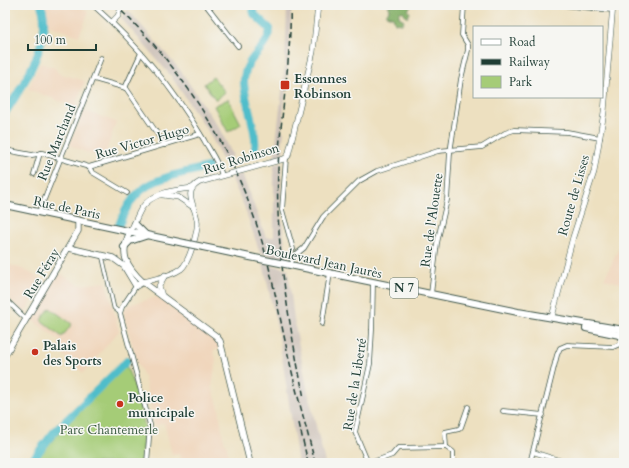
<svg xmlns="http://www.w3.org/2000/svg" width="629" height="468" font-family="Cardo,serif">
  <rect width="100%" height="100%" fill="#f6f6f2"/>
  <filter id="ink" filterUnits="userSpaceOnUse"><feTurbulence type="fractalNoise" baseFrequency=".025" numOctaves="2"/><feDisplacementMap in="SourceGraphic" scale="8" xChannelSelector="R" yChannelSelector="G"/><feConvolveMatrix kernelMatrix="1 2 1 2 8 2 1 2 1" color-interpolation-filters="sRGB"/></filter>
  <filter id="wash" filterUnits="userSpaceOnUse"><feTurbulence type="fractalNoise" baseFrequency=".012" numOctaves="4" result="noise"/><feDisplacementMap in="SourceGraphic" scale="16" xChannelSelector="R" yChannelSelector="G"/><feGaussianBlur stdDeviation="0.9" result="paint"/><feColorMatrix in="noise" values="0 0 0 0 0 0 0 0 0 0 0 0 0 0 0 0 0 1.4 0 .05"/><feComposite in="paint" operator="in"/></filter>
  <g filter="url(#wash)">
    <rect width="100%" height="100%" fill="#ede0c0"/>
    <g fill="#f0d6bc">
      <path d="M46,5H79L87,11L88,14L79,36L47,25Z"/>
      <path d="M40,63L55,68L58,73L85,81L76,103L79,104L78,108L28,89Z"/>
      <path d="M83,110L116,122L103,160L100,161L101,159L69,145Z"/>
      <path d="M624,237V284L604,279Z"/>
      <path d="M5,263L25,270L44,281L26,311L23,312L5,294Z"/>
      <path d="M58,272L79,285L106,282L119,331L83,373L63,355L65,352L57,346L60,341L31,319Z"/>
      <path d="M157,297L212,337L217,343L219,349L213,351L216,359L212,387L219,408L223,437L227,447L229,463H182L179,454L172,455L164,423L155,426L144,376L138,364L124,316V310L128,305Z"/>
    </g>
    <g fill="#cec2b9">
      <path d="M287,5H291V25L282,131L284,132L282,147H284L282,156L274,159L285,66Z"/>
      <path d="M128,10L180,70L221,131L233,156L222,159L209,133L171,76L121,18Z"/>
      <path d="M281,163V214L287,259L285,261L260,253L244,206L231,177L242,174L266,237H274V164Z"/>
      <path d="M263,263L288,269L294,320L307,388L325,463H298L279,337Z"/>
    </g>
    <g fill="#a5cc77" stroke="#628456">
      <path d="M213,77L225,92L216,100L204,84Z"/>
      <path d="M228,99L241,124L228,132L214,106Z"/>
      <path d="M50,308L72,324L62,337L41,320Z"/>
      <path d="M126,365L137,394L145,427L140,463H34L63,427Z"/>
    </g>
    <path fill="#84b068" stroke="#52764e" d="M388,5H412L408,10L410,13L407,18L403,11L399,13V17L404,20L402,24L395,23L393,17L386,15L390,9Z"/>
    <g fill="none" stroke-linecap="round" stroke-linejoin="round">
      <g stroke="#50bdca" stroke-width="8">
        <path d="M252,5L254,14L270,29C269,49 246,55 244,79C243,100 260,136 254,152"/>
        <path d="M5,113C23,86 54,38 41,5"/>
        <path d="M119,225C136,178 165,178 208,167"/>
        <path d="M30,463L54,432L127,361"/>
      </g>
    </g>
  </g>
  <g filter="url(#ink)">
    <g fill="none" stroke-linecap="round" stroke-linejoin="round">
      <defs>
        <path id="pedestrian" d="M102,255L114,308L120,313"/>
        <g id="minor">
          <path d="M93,5C137,44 174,89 204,140C210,151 219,163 222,176"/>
          <path d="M206,5L238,46"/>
          <path d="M563,5L612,10"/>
          <path d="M94,79L126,88L165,145"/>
          <path d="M125,88L141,53"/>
          <path d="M5,150L32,155L42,153L89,167L200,134"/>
          <path d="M286,158L282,210L293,249"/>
          <path d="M89,167L92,172L127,193"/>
          <path d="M34,174L40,153"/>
          <path d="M39,212L101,58"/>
          <path d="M290,265L294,256L304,248L323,217L359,181L377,171L438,151L482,147L505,133L514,130L567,132L600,138"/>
          <path d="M136,286L122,307L120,313L150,425L147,463"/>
          <path d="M431,294L437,243L447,200L450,153L461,79L468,50V45L462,35L464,5"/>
          <path d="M5,299L26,319"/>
          <path d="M322,324L330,273"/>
          <path d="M503,411L543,415"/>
          <path d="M446,447L445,432L459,429L461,427L468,407"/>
          <path d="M446,447L453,452V463"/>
          <path d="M533,452L568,463"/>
          <path d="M368,463L355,432L370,364L372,330L373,282"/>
          <path d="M370,463L392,455L398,448L446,447"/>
          <path d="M530,463L557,355L560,348L567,345L613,347L620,344L622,335"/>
        </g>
        <g id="tertiary">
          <path d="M112,22L118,16L122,5"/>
          <path d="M163,195L178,197L193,207"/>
          <path d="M130,232C134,225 137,216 141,209C151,193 174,190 192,188"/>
          <path d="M143,282C155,279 171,276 181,269C189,263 199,229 197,220C195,205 182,191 200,182L284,159L288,156L313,52L318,5"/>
          <path d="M162,296L159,286L165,275"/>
          <path d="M552,317L573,237L594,172L604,112L613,5"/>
        </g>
        <g id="secondary">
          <path d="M130,232C119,254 126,266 143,282L216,336L220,341L250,463"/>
          <path d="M69,248L113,258L124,266L136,286L143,282"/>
          <path d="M5,355L72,241L78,231V221"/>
        </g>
        <g id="primary">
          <path d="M5,205L184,243"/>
          <path d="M135,224L146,235"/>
          <path d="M124,247L130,241L145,236"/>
          <path d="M203,247L250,257"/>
          <path d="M290,265L518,312L624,330"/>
          <path d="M586,328L624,336"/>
        </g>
      </defs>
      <use href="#pedestrian" stroke="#3e5549" stroke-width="4.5"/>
      <use href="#minor" stroke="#3e5549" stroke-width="5.5"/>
      <use href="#tertiary" stroke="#3e5549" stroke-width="6"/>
      <use href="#secondary" stroke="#3e5549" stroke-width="7"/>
      <use href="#primary" stroke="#3e5549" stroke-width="8"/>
      <use href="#pedestrian" stroke="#fff" stroke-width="3"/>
      <use href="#minor" stroke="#fff" stroke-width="4"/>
      <use href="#tertiary" stroke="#fff" stroke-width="5"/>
      <use href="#secondary" stroke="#fff" stroke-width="5.5"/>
      <use href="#primary" stroke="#fff" stroke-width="6"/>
      <g stroke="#1f3d34" stroke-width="1.5" stroke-dasharray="6 3" stroke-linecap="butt">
        <path d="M115,5C185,69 237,155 263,245C275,287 282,330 292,372C299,403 308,433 315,463"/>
        <path d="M290,5C292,60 280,114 278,169C275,245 289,324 304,398"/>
        <path d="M299,423L308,463"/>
      </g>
      <defs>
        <g id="primary-bridge">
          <path d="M184,243L203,247"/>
          <path d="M250,257L290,265"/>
        </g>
      </defs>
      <use href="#primary-bridge" stroke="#3e5549" stroke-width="8" stroke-linecap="butt"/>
      <use href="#primary-bridge" stroke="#fff" stroke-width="6"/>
    </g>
  </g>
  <g fill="#c8321e" stroke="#f6f6f2" stroke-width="1.5">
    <rect x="280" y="80" width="10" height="10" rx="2"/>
    <circle cx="35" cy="352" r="4"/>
    <circle cx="120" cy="404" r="4"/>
  </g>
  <g text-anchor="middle" stroke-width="3" stroke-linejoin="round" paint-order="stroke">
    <rect fill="#f6f6f2" stroke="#60746d" stroke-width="1" x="390" y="278" width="28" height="20" rx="3"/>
    <g font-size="12" font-weight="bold" fill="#1f3d34">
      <text x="404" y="292">N 7</text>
    </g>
    <g font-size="13" font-weight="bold" fill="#1f3d34" stroke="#f6f6f2" text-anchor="start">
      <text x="294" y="83">Essonnes<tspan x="294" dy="15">Robinson</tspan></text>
      <text x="43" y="350">Palais<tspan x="43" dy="15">des Sports</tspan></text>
      <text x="128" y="402">Police<tspan x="128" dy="15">municipale</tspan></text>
    </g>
    <g font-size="13" fill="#1f3d34" stroke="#f6f6f2">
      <text transform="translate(142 141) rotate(-16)" y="5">Rue Victor Hugo</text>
      <text transform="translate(56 142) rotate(-68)" y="5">Rue Marchand</text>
      <text transform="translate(241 158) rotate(-17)" y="5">Rue Robinson</text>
      <text transform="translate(573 195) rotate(-74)" y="5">Route de Lisses</text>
      <text transform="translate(67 207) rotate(12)" y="5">Rue de Paris</text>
      <text transform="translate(431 220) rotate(-82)" y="5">Rue de l'Alouette</text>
      <text transform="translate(324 261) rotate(12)" y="5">Boulevard Jean Jaurès</text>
      <text transform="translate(41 273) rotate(-59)" y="5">Rue Féray</text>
      <text transform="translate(354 384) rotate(-81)" y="5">Rue de la Liberté</text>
    </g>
    <g font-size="13" fill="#3a5a41" stroke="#f6f6f2">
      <text x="109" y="434">Parc Chantemerle</text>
    </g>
  </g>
  <rect width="629" height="468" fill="none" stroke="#f6f6f2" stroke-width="20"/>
  <rect x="473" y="26" width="130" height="72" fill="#f6f6f2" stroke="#a0aca6"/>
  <rect x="481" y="39" width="20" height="6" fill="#ffffff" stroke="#a0aca6"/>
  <text x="509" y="46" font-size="12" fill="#1f3d34">Road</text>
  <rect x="481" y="59" width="20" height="6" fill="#1f3d34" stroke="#a0aca6"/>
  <text x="509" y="66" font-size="12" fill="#1f3d34">Railway</text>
  <rect x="481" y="76" width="20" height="12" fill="#a5cc77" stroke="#a0aca6"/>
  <text x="509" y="86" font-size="12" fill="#1f3d34">Park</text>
  <path d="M28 44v6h68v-6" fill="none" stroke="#1f3d34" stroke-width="2"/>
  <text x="34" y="44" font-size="12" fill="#1f3d34" stroke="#f6f6f2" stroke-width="3" paint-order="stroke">100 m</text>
</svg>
